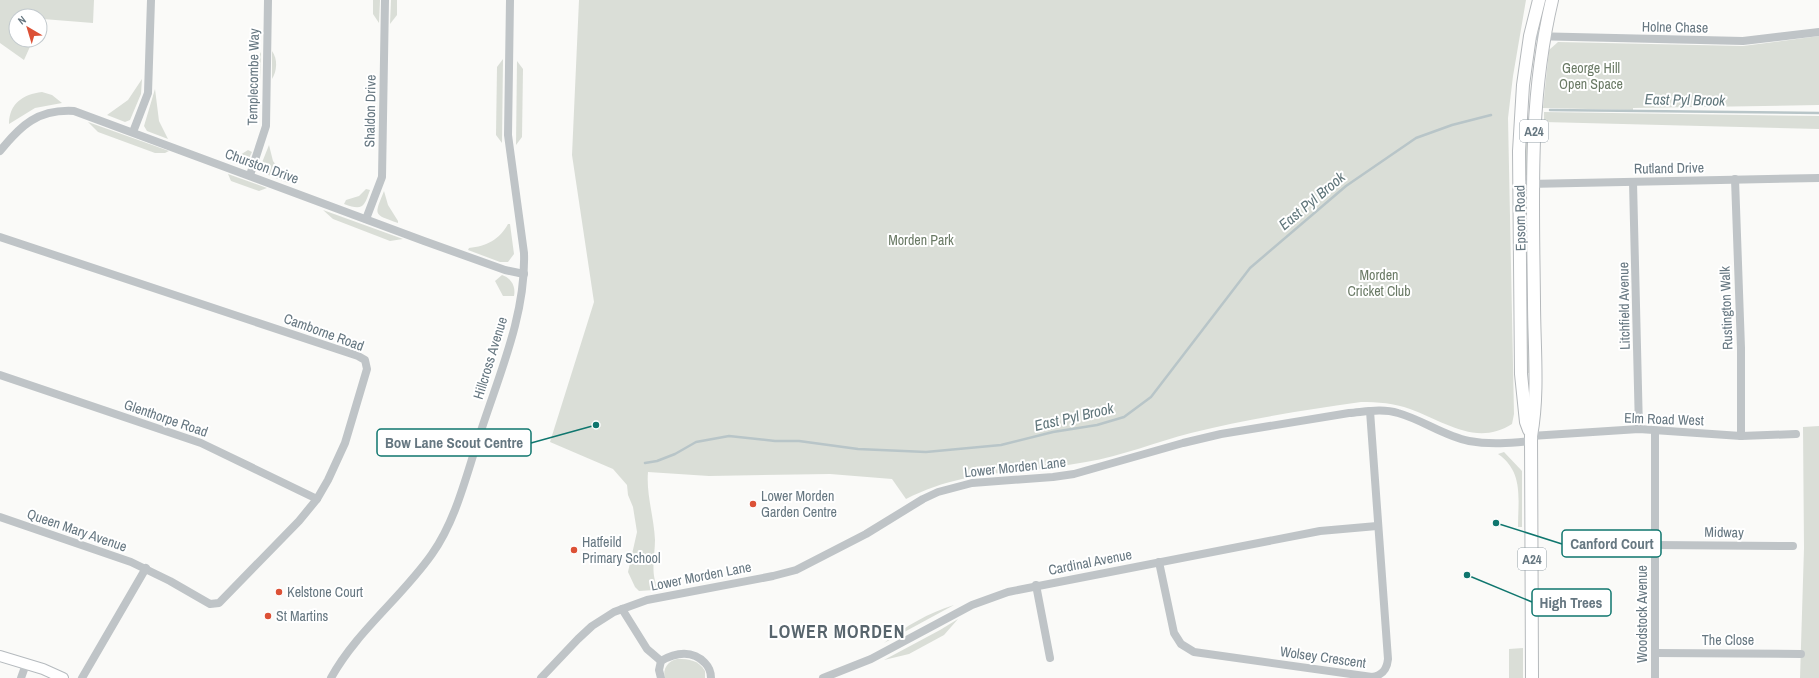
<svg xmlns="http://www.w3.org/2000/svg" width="1819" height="678" font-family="'Archivo Narrow',sans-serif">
  <rect width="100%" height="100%" fill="#fafaf8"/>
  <g fill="#daded7">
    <path d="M0,0H94L93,23L43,19L40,26V16H16V40H33L24,60L0,43Z"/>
    <path d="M373,0H380L379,23L373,14Z"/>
    <path d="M391,0H397V15L390,24Z"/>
    <path d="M579,0H1526L1513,76L1508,118L1514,414L1512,424C1476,447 1444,421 1410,409C1394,403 1378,402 1361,402C1304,410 1247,419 1191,433C1156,442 1122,456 1086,462C1022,474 966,468 906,499L892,479L830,474L709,476L648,472C646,494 654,517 655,540C655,555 650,574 658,588L654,590L639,591L635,587L628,572L637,532L633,507L628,495L627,485L613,469L550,442L594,302L572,155Z"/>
    <path d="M1819,36V105L1633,108V110L1543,108L1549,50L1558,42L1743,46Z"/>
    <path d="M272,51C278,59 277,71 272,79Z"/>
    <path d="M261,52L260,80C254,72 256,60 261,52Z"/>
    <path d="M503,59L502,143L496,135L497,67Z"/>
    <path d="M517,61L523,69L522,137L516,145Z"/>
    <path d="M142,79L141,94L130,120L125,122L107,115L128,100Z"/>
    <path d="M155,89L159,121L168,139L147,131L144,126Z"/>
    <path d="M42,92L52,95L62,103L35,108L9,124C9,104 23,94 42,92Z"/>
    <path d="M1544,112L1819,116V129L1544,122Z"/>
    <path d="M88,122L169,151L165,153H155L98,132Z"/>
    <path d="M1524,128H1528L1527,175L1524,176Z"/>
    <path d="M269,145L273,161L288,182V183L261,172V165Z"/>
    <path d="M248,150L252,152C246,165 243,166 229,160L230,158L240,155Z"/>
    <path d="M228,174L267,188L259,191L231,181Z"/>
    <path d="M366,189L370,190C364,207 363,211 344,204L346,200L359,196Z"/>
    <path d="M384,191L388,205L398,221V223C373,214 374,216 384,191Z"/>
    <path d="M1525,193H1527L1529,373H1525Z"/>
    <path d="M323,210L403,239L390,241L333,219Z"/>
    <path d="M508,224H510L514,254L508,262H500L468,250L469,248C487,246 499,240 508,224Z"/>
    <path d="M502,275C511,278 516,286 514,296H503L495,281Z"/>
    <path d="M1819,426V678H1800L1804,548L1803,427Z"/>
    <path d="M1504,452L1522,471V527H1518C1518,499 1524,472 1498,454Z"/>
    <path d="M954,605L884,643C906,626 928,613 954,605Z"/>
    <path d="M958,619L944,635L909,654L884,660L940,630Z"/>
    <path d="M1523,648V678H1509V649Z"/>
    <path d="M677,659C690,659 698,660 705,671V678H665C662,669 668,661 677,659Z"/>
  </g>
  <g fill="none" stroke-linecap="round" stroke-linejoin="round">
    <g stroke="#b8c5c8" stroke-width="2.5">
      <path d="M1550,110L1819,113"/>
      <path d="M645,463L657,461L675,454L696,442L729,436L775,441H799L858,449L926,452L1001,445L1053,432L1097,425L1124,417L1151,397L1250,268L1346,186L1416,138L1452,125L1491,115"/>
    </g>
    <defs>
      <path id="major" d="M0,656L43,669L63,678"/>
      <g id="highway">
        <path d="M1529,430L1526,422L1521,374L1519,151L1523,85L1530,36L1539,0"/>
        <path d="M1532,678L1531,436C1539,393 1534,346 1534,302C1533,200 1528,101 1552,0"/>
      </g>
    </defs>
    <use href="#major" stroke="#b5babe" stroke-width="12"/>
    <use href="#highway" stroke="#b5b9bc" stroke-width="14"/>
    <g stroke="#bfc4c7" stroke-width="8">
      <path d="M1530,36L1743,41L1819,32"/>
      <path d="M133,132L148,93L151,0"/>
      <path d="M0,151C21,125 38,109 74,111L424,241L505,270L524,274"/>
      <path d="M250,175L266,126L268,0"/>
      <path d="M1735,179L1741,348V436"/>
      <path d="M1633,182L1639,429"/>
      <path d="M1528,184L1819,178"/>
      <path d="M366,219L382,177L385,0"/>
      <path d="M0,237L358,356L365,360L367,369L345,443L328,480L317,499L299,521L219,603L210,604L170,581L131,562L0,517"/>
      <path d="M0,375L201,443L317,499"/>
      <path d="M1531,436L1639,429L1741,436L1796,434"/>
      <path d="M1655,545L1793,546"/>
      <path d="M1159,562L1174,633L1181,644L1194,652L1372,677C1383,675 1387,669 1388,659L1370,411"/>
      <path d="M1036,585L1050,658"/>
      <path d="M622,609L647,649L661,661"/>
      <path d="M1655,653L1801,654"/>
      <path d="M21,678L26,664"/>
      <path d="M82,678L146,568"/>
      <path d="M331,678C356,632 402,597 432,554C456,520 466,476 479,437C498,377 526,316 524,253L508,135L510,0"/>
      <path d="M541,678L578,639L592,626L614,612L647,600L773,576L796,570L866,534L923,499L938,492L972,483L1053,477L1074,474L1183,443L1221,434L1349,413C1364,412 1382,408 1398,413C1423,420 1444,436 1469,441C1490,445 1511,443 1531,441"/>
      <path d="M661,678L659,670L661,661C676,652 693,650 705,663C709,667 711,673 711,678"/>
      <path d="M823,678L871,659L972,605L1008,592L1320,531L1377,526"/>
      <path d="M1655,678V431"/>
    </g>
    <use href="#major" stroke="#fff" stroke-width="10"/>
    <use href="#highway" stroke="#fff" stroke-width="12"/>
  </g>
  <g fill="#dc5136" stroke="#fff" stroke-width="1.5">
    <circle cx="753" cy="504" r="4"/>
    <circle cx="574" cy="550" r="4"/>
    <circle cx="279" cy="592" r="4"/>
    <circle cx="268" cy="616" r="4"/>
  </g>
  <g text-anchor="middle" stroke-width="4" stroke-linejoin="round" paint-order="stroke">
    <g fill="#fff" stroke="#94a0a7" stroke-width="1">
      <rect x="1520" y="120" width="28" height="22" rx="3"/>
      <rect x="1518" y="548" width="28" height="22" rx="3"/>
    </g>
    <g font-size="13" font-weight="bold" fill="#667781">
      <text x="1534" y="136">A24</text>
      <text x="1532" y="564">A24</text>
    </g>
    <g font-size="14" fill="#667781" stroke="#fff">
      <text transform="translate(1675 27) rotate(1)" y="5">Holne Chase</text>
      <text transform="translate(253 77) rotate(-89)" y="5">Templecombe Way</text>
      <text transform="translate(370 111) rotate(-89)" y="5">Shaldon Drive</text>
      <text transform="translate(262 166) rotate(20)" y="5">Churston Drive</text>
      <text transform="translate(1669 168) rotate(-1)" y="5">Rutland Drive</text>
      <text transform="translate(1520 218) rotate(-91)" y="5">Epsom Road</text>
      <text transform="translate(1624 306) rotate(-91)" y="5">Litchfield Avenue</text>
      <text transform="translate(1726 308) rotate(-92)" y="5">Rustington Walk</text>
      <text transform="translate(324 332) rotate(20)" y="5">Camborne Road</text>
      <text transform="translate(490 358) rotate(-73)" y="5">Hillcross Avenue</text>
      <text transform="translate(166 418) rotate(19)" y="5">Glenthorpe Road</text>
      <text transform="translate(1664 419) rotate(2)" y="5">Elm Road West</text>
      <text transform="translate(1015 467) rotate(-6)" y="5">Lower Morden Lane</text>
      <text transform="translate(77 530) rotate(19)" y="5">Queen Mary Avenue</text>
      <text transform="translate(1724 532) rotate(1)" y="5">Midway</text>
      <text transform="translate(1090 562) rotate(-11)" y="5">Cardinal Avenue</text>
      <text transform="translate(701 576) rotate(-11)" y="5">Lower Morden Lane</text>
      <text transform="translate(1642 614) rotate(-90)" y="5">Woodstock Avenue</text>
      <text x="1728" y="645">The Close</text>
      <text transform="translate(1323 657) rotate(8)" y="5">Wolsey Crescent</text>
    </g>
    <g font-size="14" fill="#6a7a65" stroke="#fff">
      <text x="1591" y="73">George Hill<tspan x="1591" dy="16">Open Space</tspan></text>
      <text x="921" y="245">Morden Park</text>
      <text x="1379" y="280">Morden<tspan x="1379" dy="16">Cricket Club</tspan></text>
    </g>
    <g font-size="14" fill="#667781" stroke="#fff" text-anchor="start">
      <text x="761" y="501">Lower Morden<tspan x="761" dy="16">Garden Centre</tspan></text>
      <text x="582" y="547">Hatfeild<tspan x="582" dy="16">Primary School</tspan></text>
      <text x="287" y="597">Kelstone Court</text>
      <text x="276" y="621">St Martins</text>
    </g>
    <g font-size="15" font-style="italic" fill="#60767b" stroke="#fff">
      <text transform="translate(1685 100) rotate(1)" y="5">East Pyl Brook</text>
      <text transform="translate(1312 201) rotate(-40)" y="5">East Pyl Brook</text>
      <text transform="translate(1074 417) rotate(-13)" y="5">East Pyl Brook</text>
    </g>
    <g font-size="18" font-weight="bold" letter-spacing="1" fill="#58656d" stroke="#fff">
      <text x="837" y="638">LOWER MORDEN</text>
    </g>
  </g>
  <path fill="none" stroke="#0f766e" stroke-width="1.5" d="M596 425L531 443M1496 523L1562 544M1467 575L1532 602"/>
  <g fill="#0f766e" stroke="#fff" stroke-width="1.5">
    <circle cx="596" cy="425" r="4"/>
    <circle cx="1496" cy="523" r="4"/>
    <circle cx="1467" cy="575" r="4"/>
  </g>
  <g fill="#fff" stroke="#0f766e" stroke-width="1.5">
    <rect x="377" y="429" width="154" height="27" rx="4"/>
    <rect x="1562" y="530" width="99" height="27" rx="4"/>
    <rect x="1532" y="589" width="79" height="27" rx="4"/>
  </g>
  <g font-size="15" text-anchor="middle" font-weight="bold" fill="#667781">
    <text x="454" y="448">Bow Lane Scout Centre</text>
    <text x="1612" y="549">Canford Court</text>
    <text x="1571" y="608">High Trees</text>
  </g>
  <g transform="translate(28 28) rotate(322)"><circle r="19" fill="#ffffff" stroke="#c2c9cd"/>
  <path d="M0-3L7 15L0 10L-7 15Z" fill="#dc5136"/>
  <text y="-6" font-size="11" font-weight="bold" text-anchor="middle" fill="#667781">N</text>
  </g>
</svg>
